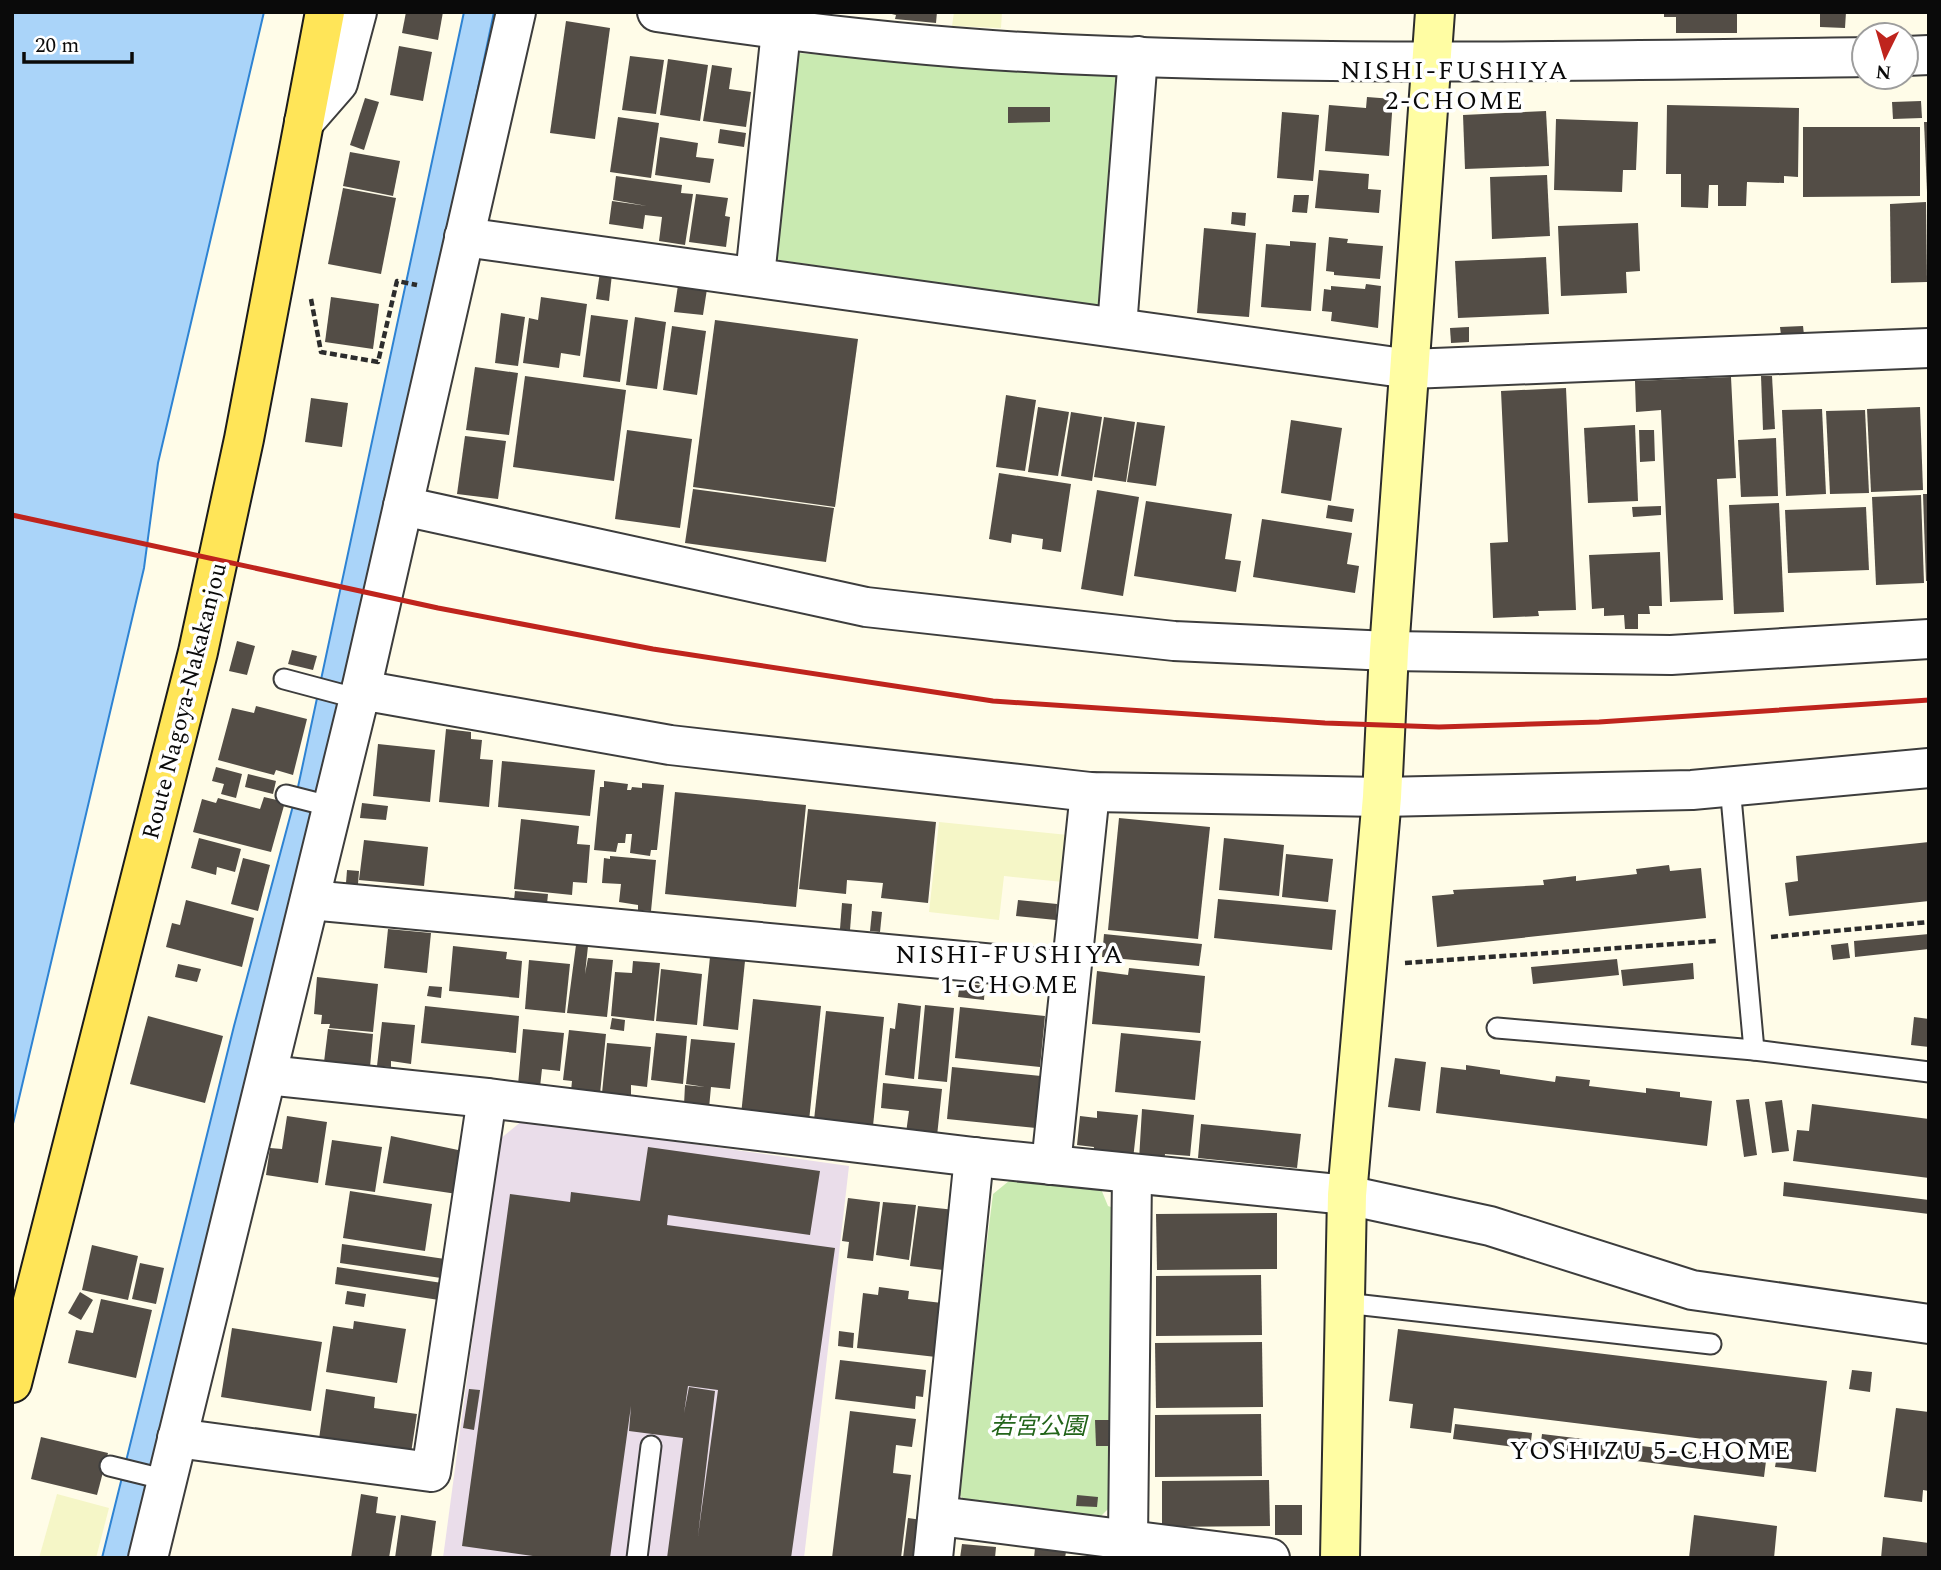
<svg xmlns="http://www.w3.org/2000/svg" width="1941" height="1570" font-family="Spectral,'Noto Sans JP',serif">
  <rect width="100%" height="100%" fill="#fffce8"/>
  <path fill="#eaddea" d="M523,1120L849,1166L804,1558H443L499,1140Z"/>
  <g fill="#f5f6c7">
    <path d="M954,12H1002L1001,28L952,26Z"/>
    <path d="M939,822L1068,835L1063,882L1004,876L999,920L929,912Z"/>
    <path d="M57,1494L109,1508L96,1558H39Z"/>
  </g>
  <g fill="#c9eab1">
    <path d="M797,53L1060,71L1109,69L1124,83L1110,300L1099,307L779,260L769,249Z"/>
    <path d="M1009,1181L1101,1189L1108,1206L1117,1209L1109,1508L1100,1517L967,1504L956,1490L993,1194Z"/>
  </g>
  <g fill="#aad4f9" stroke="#2e83d3" stroke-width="2">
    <path d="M12,12H264L158,463L144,568L12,1128Z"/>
    <path d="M464,12H494L372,596L134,1558H102L234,1026L298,787Z"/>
  </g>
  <g fill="#534d46" fill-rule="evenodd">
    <path d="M406,12H443L438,40L402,33Z"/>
    <path d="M883,12H937L936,23L895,19L896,15Z"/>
    <path d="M1664,12H1737V33H1676V17H1664Z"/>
    <path d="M1820,12H1846L1845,28L1820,27Z"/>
    <path d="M566,21L610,28L595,139L550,133Z"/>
    <path d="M399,46L432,52L423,101L390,95Z"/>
    <path d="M630,56L664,60L656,114L622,110Z"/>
    <path d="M668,59L708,65L700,121L660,115Z"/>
    <path d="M712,65L732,68L729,89L751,92L746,127L703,121Z"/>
    <path d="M1367,97L1393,99L1389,156L1325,151L1329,105L1366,108Z"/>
    <path d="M365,98L379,102L364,150L350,145Z"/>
    <path d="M1921,101L1922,118L1893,119L1892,102Z"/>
    <path d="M1667,105L1799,108L1798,177L1784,176V183L1747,182L1746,206H1718V185H1709L1708,208L1681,207V174H1666Z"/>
    <path d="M1008,107H1050V122L1008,123Z"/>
    <path d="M1546,111L1549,166L1465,169L1463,115Z"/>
    <path d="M1282,112L1319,115L1313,181L1277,178Z"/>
    <path d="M618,117L659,123L651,178L610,172Z"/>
    <path d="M1556,119L1638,122L1636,170H1623L1622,192L1554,190Z"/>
    <path d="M1924,122H1929V192H1927Z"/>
    <path d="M1803,127H1920V196L1803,197Z"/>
    <path d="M720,129L746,133L744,147L718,143Z"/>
    <path d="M660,137L698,143L696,157L714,159L710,183L655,175Z"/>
    <path d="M350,152L400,161L393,196L343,186Z"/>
    <path d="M1319,170L1369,174L1368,189L1381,190L1379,213L1315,208Z"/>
    <path d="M1547,175L1550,236L1492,239L1490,177Z"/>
    <path d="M616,176L682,185L681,193L693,194L685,245L659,241L662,217L645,215L643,229L609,224L612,201L647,206L613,200Z"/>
    <path d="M343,188L396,198L381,274L328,264Z"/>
    <path d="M696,194L728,198L725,216L730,217L726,247L689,242Z"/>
    <path d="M1294,195H1309L1307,213L1292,212Z"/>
    <path d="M1926,202L1927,282L1891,283L1890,204Z"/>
    <path d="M1232,212L1246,213L1245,226L1231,224Z"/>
    <path d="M1638,223L1640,271L1626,272L1627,293L1561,296L1558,226Z"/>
    <path d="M1204,228L1256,233L1249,317L1197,313Z"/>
    <path d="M1329,237L1348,239L1347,243L1383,246L1380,279L1334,275V272L1326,271Z"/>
    <path d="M1290,241L1316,243L1311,311L1261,307L1266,244L1290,246Z"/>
    <path d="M1546,257L1549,314L1458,318L1455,261Z"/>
    <path d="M600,272L612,274L609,301L596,299Z"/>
    <path d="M1366,284L1381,286L1378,328L1331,321L1332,312L1322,311L1324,289L1331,290V286L1365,289Z"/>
    <path d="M678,285L707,289L703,315L674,312Z"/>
    <path d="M331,297L379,304L373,349L325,342Z"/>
    <path d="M541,297L587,304L580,356L561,353L559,368L523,363L529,318L538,320Z"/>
    <path d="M501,313L525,317L518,366L495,363Z"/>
    <path d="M591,315L628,320L620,382L583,377Z"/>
    <path d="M635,317L666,322L657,389L626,385Z"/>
    <path d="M715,320L858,339L835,507L693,487Z"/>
    <path d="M672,326L706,331L697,395L663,390Z"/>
    <path d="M1803,326L1804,335H1781L1780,327Z"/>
    <path d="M1469,327V342L1451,343L1450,328Z"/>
    <path d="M475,367L518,373L509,435L466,430Z"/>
    <path d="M525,376L626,390L614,481L513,467Z"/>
    <path d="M1761,376H1772L1775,429L1763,430Z"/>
    <path d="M1731,377L1736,478L1717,479L1723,600L1670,602L1661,410L1636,412L1635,381Z"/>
    <path d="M1566,388L1576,610L1538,611L1539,616L1493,618L1490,543L1508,542L1501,391Z"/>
    <path d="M1006,395L1036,400L1025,471L996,467Z"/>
    <path d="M311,398L348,403L342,447L305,442Z"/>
    <path d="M1038,407L1069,412L1058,476L1028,472Z"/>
    <path d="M1920,407L1923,490L1871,492L1867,409Z"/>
    <path d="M1822,409L1826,494L1786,496L1782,410Z"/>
    <path d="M1865,410L1869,493L1830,494L1826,411Z"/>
    <path d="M1071,412L1102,417L1092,481L1061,476Z"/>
    <path d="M1104,417L1135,422L1126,482L1094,477Z"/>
    <path d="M1291,420L1342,428L1331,501L1281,493Z"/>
    <path d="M1137,422L1165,426L1156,486L1127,482Z"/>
    <path d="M1635,425L1638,501L1588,503L1584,428Z"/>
    <path d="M627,430L692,439L680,528L615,519Z"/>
    <path d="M1639,430H1654L1655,461L1640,462Z"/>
    <path d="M465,436L506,441L498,499L457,494Z"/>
    <path d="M1776,438L1778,496L1741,497L1738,440Z"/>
    <path d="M999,473L1071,484L1061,552L1042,549L1043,539L1012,534L1011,543L989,539Z"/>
    <path d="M693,489L834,508L826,562L685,543Z"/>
    <path d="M1097,490L1139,497L1123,596L1081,589Z"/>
    <path d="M1923,494H1929V581H1926Z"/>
    <path d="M1921,495L1924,583L1876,585L1872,497Z"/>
    <path d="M1146,501L1232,514L1225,559L1241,561L1236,592L1134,576Z"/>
    <path d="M1779,503L1784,612L1734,614L1729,505Z"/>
    <path d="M1328,505L1354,509L1352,522L1326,518Z"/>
    <path d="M1661,506V515L1633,517L1632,507Z"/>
    <path d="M1866,507L1869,570L1788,573L1785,510Z"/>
    <path d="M1262,519L1352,533L1347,564L1359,566L1355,593L1253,577Z"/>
    <path d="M1660,552L1662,606H1649L1650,614H1638V629H1625L1624,615L1604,616V608L1592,609L1589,555Z"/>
    <path d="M237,641L255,646L247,675L229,671Z"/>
    <path d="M292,650L317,656L313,670L288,664Z"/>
    <path d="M256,706L307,719L293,775L276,770L274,775L218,760L232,708L254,713Z"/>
    <path d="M446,729L471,732V739L482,740L480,759L493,760L489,807L439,802Z"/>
    <path d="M378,744L435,750L430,802L373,796Z"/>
    <path d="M502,761L595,770L590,816L498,807Z"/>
    <path d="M216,767L242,774L236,798L221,794L224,784L212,781Z"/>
    <path d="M248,774L276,781L273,794L245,787Z"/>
    <path d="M604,781L628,784L627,790H631L632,787L642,788V783L664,785L657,850H651L650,856L630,853L632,834H626L625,843H618L616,852L594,850L600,787H604Z"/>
    <path d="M675,792L806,805L796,907L665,894Z"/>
    <path d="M264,797L285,802L271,852L193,832L202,799L216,803L218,798L260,809Z"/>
    <path d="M362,803L388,806L386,820L360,818Z"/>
    <path d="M808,809L936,822L928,903L881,898L883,883L847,880L846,894L799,889Z"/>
    <path d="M1119,818L1210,827L1198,939L1108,930Z"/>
    <path d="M521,819L579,826L577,844L590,845L587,883L573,882L572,895L514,889Z"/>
    <path d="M199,838L241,849L235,872L217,867L216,875L191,868Z"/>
    <path d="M1224,838L1284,845L1279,896L1219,890Z"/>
    <path d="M364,840L428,847L424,886L359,880Z"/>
    <path d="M1929,842V901L1789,916L1785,883L1798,881L1796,856Z"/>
    <path d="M1286,854L1333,859L1328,902L1282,897Z"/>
    <path d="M610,856L656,860L651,911L638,910V905L619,902L621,884L602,883L604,858L610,859Z"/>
    <path d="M243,858L270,865L258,911L231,904Z"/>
    <path d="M1669,865L1670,871L1701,868L1706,918L1437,947L1432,896L1454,894L1453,890L1544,885L1543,880L1576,876V881L1637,874L1636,869Z"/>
    <path d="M347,870L359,871L358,884L346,883Z"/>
    <path d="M515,891L548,894L547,904L514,900Z"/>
    <path d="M1218,899L1336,910L1332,950L1214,938Z"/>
    <path d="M186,900L254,918L242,967L166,947L172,923L180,925Z"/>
    <path d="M1018,900L1057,904L1056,920L1016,916Z"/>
    <path d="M842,903L852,904L850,930L840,929Z"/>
    <path d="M872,911L882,912L880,932L870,931Z"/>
    <path d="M388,929L431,933L427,973L384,968Z"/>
    <path d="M1104,934L1202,944L1199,966L1102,957Z"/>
    <path d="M1929,934V949L1855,957L1854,941Z"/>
    <path d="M1848,943L1850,958L1833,960L1831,945Z"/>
    <path d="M576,945L588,946L585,974L588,958L613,960L607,1017L567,1013Z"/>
    <path d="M453,946L507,952L506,959L522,961L519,998L449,991Z"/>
    <path d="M710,957L745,961L738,1030L703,1026Z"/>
    <path d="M1617,959L1619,975L1533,984L1531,967Z"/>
    <path d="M529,960L570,964L565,1013L525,1009Z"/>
    <path d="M633,961L660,963L654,1021L611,1016L615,972L632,973Z"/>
    <path d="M1693,963L1694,979L1623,986L1621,970Z"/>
    <path d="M178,964L201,969L197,982L175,977Z"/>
    <path d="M1129,968L1205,976L1200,1033L1092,1024L1097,971L1128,975Z"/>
    <path d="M661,969L702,974L697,1025L656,1021Z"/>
    <path d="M317,977L378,984L373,1032L329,1028L330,1024H321L322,1015L314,1014Z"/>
    <path d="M960,983L985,986L984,1000L958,997Z"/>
    <path d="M429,986L442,987L441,998L427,996Z"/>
    <path d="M753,999L821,1006L809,1121L741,1115Z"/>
    <path d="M898,1003L921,1006L914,1079L885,1075L890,1028L895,1029Z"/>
    <path d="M925,1005L954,1008L947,1082L918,1079Z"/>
    <path d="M425,1006L519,1016L516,1053L421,1043Z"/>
    <path d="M960,1007L1045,1016L1040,1067L955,1058Z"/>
    <path d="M826,1011L884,1017L873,1126L814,1120Z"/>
    <path d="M148,1016L223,1036L205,1103L130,1084Z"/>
    <path d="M1914,1017L1929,1019V1047L1911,1045Z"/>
    <path d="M612,1018L625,1020L624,1031L610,1029Z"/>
    <path d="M382,1022L415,1025L411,1064L391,1061V1067L377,1066Z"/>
    <path d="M328,1029L373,1034L370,1067L324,1062Z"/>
    <path d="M523,1029L564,1033L560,1071L542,1069L540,1087L518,1085Z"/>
    <path d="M569,1030L606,1034L600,1094L571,1091L572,1081L563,1080Z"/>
    <path d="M656,1033L687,1036L683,1084L651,1080Z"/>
    <path d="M1121,1033L1201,1041L1195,1100L1115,1092Z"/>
    <path d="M691,1039L735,1043L730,1089L711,1087L709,1108L684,1105L685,1085L705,1087L686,1084Z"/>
    <path d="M607,1043L651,1047L647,1087L631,1085V1095L602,1093Z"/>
    <path d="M1395,1058L1426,1062L1420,1111L1388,1107Z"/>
    <path d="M1466,1065L1500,1070V1074L1555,1082L1556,1076L1590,1080L1589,1086L1646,1093V1088L1680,1092V1097L1712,1101L1707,1146L1436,1113L1441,1067L1466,1070Z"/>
    <path d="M952,1067L1041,1076L1036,1128L947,1119Z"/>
    <path d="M883,1083L942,1089L937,1136L906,1133L909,1111L881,1108Z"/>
    <path d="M1749,1099L1757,1155L1744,1157L1736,1100Z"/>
    <path d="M1782,1100L1789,1151L1772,1153L1765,1102Z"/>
    <path d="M1812,1104L1929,1119V1178L1793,1161L1797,1130L1809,1131Z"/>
    <path d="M1142,1109L1194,1115L1190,1156L1165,1154L1164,1163L1139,1160Z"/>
    <path d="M1097,1111L1138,1115L1133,1159L1093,1156L1094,1147L1077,1145L1080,1116L1097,1118Z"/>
    <path d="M287,1116L327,1122L318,1183L266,1175L270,1148L282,1149Z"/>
    <path d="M1201,1124L1301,1134L1297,1168L1198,1158Z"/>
    <path d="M391,1136L463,1151L457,1194L383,1183Z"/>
    <path d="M332,1140L382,1147L375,1192L325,1185Z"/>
    <path d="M648,1147L820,1171L810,1235L668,1215L667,1225L835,1248L791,1558H667L683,1438L629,1431L631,1406L610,1558H547L462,1546L510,1194L570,1202L571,1192L640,1201ZM688,1386L718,1390L698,1536L715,1391L689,1387L684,1413Z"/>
    <path d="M1784,1182L1929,1200V1214L1783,1196Z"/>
    <path d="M350,1191L432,1204L425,1251L343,1238Z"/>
    <path d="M848,1198L880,1202L873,1261L847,1258L849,1242L842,1241Z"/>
    <path d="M883,1202L916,1205L909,1260L876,1255Z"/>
    <path d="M918,1206L955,1210L943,1270L910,1266Z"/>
    <path d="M1277,1213V1269L1157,1270L1156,1214Z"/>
    <path d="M342,1244L445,1259L441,1278L340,1263Z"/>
    <path d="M92,1245L138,1256L128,1300L82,1290Z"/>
    <path d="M140,1263L164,1268L156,1304L132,1299Z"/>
    <path d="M337,1267L442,1283L439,1300L335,1284Z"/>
    <path d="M1261,1275L1262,1335L1156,1336V1276Z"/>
    <path d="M879,1287L909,1291L908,1299L942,1303L936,1357L857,1348L863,1293L878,1295Z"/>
    <path d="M347,1291L366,1294L364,1307L345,1304Z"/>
    <path d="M80,1292L93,1300L81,1320L68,1313Z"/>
    <path d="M101,1299L152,1310L136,1378L68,1363L76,1330L93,1333Z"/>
    <path d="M354,1321L406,1329L397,1383L326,1372L333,1326L353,1329Z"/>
    <path d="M232,1328L322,1342L311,1411L221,1397Z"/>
    <path d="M1398,1329L1827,1381L1816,1472L1775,1467L1777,1455H1768V1447L1454,1408L1451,1433L1410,1428L1413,1404L1389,1401Z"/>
    <path d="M839,1331L854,1333L853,1348L838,1346Z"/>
    <path d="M1262,1342L1263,1407L1156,1408L1155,1343Z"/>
    <path d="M840,1360L926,1370L923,1397L916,1396L915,1409L835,1399Z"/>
    <path d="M1852,1370L1872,1372L1870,1392L1849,1389Z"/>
    <path d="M326,1389L375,1397L374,1408L417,1414L411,1453L319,1439Z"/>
    <path d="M469,1389L480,1390L474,1430L463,1428Z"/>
    <path d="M1896,1408L1929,1412V1491L1923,1490L1922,1502L1884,1497Z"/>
    <path d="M850,1411L916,1419L912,1447L896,1445L893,1473L911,1475L901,1558H832Z"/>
    <path d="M1261,1414L1262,1476L1155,1477V1415Z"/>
    <path d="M1095,1420H1110V1446H1096Z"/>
    <path d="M1455,1424L1532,1433L1530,1449L1453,1439Z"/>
    <path d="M1542,1434L1766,1461L1764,1477L1540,1449Z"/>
    <path d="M41,1437L108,1453L97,1495L31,1479Z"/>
    <path d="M1269,1480L1270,1526L1162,1527V1481Z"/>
    <path d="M361,1494L378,1497L376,1513L396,1516L389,1558H351Z"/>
    <path d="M1077,1495L1098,1497L1097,1507L1076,1506Z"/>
    <rect x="1275" y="1505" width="27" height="30"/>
    <path d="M401,1515L436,1521L431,1558H395Z"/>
    <path d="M1694,1515L1777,1526L1774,1558H1689Z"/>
    <path d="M908,1518L922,1520L917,1558H903Z"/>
    <path d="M1883,1537L1929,1543V1558H1881Z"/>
    <path d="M962,1544L996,1547L995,1558H960Z"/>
    <path d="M1035,1548L1066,1552L1065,1558H1034Z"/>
  </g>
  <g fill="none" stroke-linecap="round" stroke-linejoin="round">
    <defs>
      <g id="lane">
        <path d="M284,679L359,699"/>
        <path d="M1730,786L1754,1050"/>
        <path d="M286,795L333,807"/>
        <path d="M1497,1028L1754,1050L1929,1072"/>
        <path d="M1345,1303L1711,1344"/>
        <path d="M110,1466L167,1480"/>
        <path d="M637,1558L651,1446"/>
      </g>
      <g id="street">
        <path d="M516,12L403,506L866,607L1174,641L1389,651L1671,655L1929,639"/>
        <path d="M657,12C790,32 926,48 1062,54C1329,66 1596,61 1864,57"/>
        <path d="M1906,56L1929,55"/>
        <path d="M304,122L338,83L357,12"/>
        <path d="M464,237L1410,369L1929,348"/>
        <path d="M755,276L783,12"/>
        <path d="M1117,327L1138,56"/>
        <path d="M361,690L403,506"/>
        <path d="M310,900L1070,971"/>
        <path d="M267,1075L487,1098L974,1157L1347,1195L1490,1226L1692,1290L1929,1324"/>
        <path d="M1051,1165L1090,792"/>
        <path d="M177,1438L431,1472L487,1098"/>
        <path d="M939,1516L1270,1558"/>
        <path d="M1128,1540L1132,1174"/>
        <path d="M148,1558L361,690L670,745L1090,792L1382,797L1692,790L1929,768"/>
        <path d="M933,1558L974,1157"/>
      </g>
      <path id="secondary" d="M1340,1558L1347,1195L1382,797L1389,651L1435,12"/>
      <path id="primary" d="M12,1383L198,652L244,439L325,12"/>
    </defs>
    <use href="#lane" stroke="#3d3d3d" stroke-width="23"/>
    <use href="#street" stroke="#3d3d3d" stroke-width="42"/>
    <use href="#secondary" stroke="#2c2c2c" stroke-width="42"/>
    <use href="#primary" stroke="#1b1b1b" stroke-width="42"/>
    <g stroke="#2c2c2c" stroke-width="4.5" stroke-dasharray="7 3.5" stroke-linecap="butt">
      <path d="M311,299L321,352L378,362L397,281L417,285"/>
      <path d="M1771,937L1929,922"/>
      <path d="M1405,963L1717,941"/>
    </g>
    <use href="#lane" stroke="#fff" stroke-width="19"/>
    <use href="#street" stroke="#fff" stroke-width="38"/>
    <use href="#secondary" stroke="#fffda3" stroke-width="38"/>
    <use href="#primary" stroke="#ffe558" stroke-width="38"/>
    <path stroke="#bf241d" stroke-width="5" d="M12,515L438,608L653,649L993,701L1325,723L1439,727L1599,722L1929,700"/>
  </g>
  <g text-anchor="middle" stroke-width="7" stroke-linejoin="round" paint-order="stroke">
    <g font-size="24" fill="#0a0a0a" stroke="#fff">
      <text transform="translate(184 701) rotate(-76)" y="8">Route Nagoya-Nakakanjou</text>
    </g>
    <g font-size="24" font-style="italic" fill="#226419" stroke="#fff">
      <text x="1038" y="1434">若宮公園</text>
    </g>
    <g font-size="26" letter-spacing="2" fill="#0a0a0a" stroke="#fff">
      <text x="1455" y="79">NISHI-FUSHIYA<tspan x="1455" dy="30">2-CHOME</tspan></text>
      <text x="1010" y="963">NISHI-FUSHIYA<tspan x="1010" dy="30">1-CHOME</tspan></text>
      <text x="1651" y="1459">YOSHIZU 5-CHOME</text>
    </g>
  </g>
  <rect width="1941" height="1570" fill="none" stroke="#0a0a0a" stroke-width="28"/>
  <g transform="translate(1885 56) rotate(185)"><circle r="33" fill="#ffffff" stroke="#9d9d9d" stroke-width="2"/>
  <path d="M0-5L12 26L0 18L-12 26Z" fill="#bf241d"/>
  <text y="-10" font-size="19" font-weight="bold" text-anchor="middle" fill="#0a0a0a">N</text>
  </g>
  <path d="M24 52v10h108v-10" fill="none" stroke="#0a0a0a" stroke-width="3.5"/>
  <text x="35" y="52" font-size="21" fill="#0a0a0a" stroke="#ffffff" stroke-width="5" paint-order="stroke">20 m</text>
</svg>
